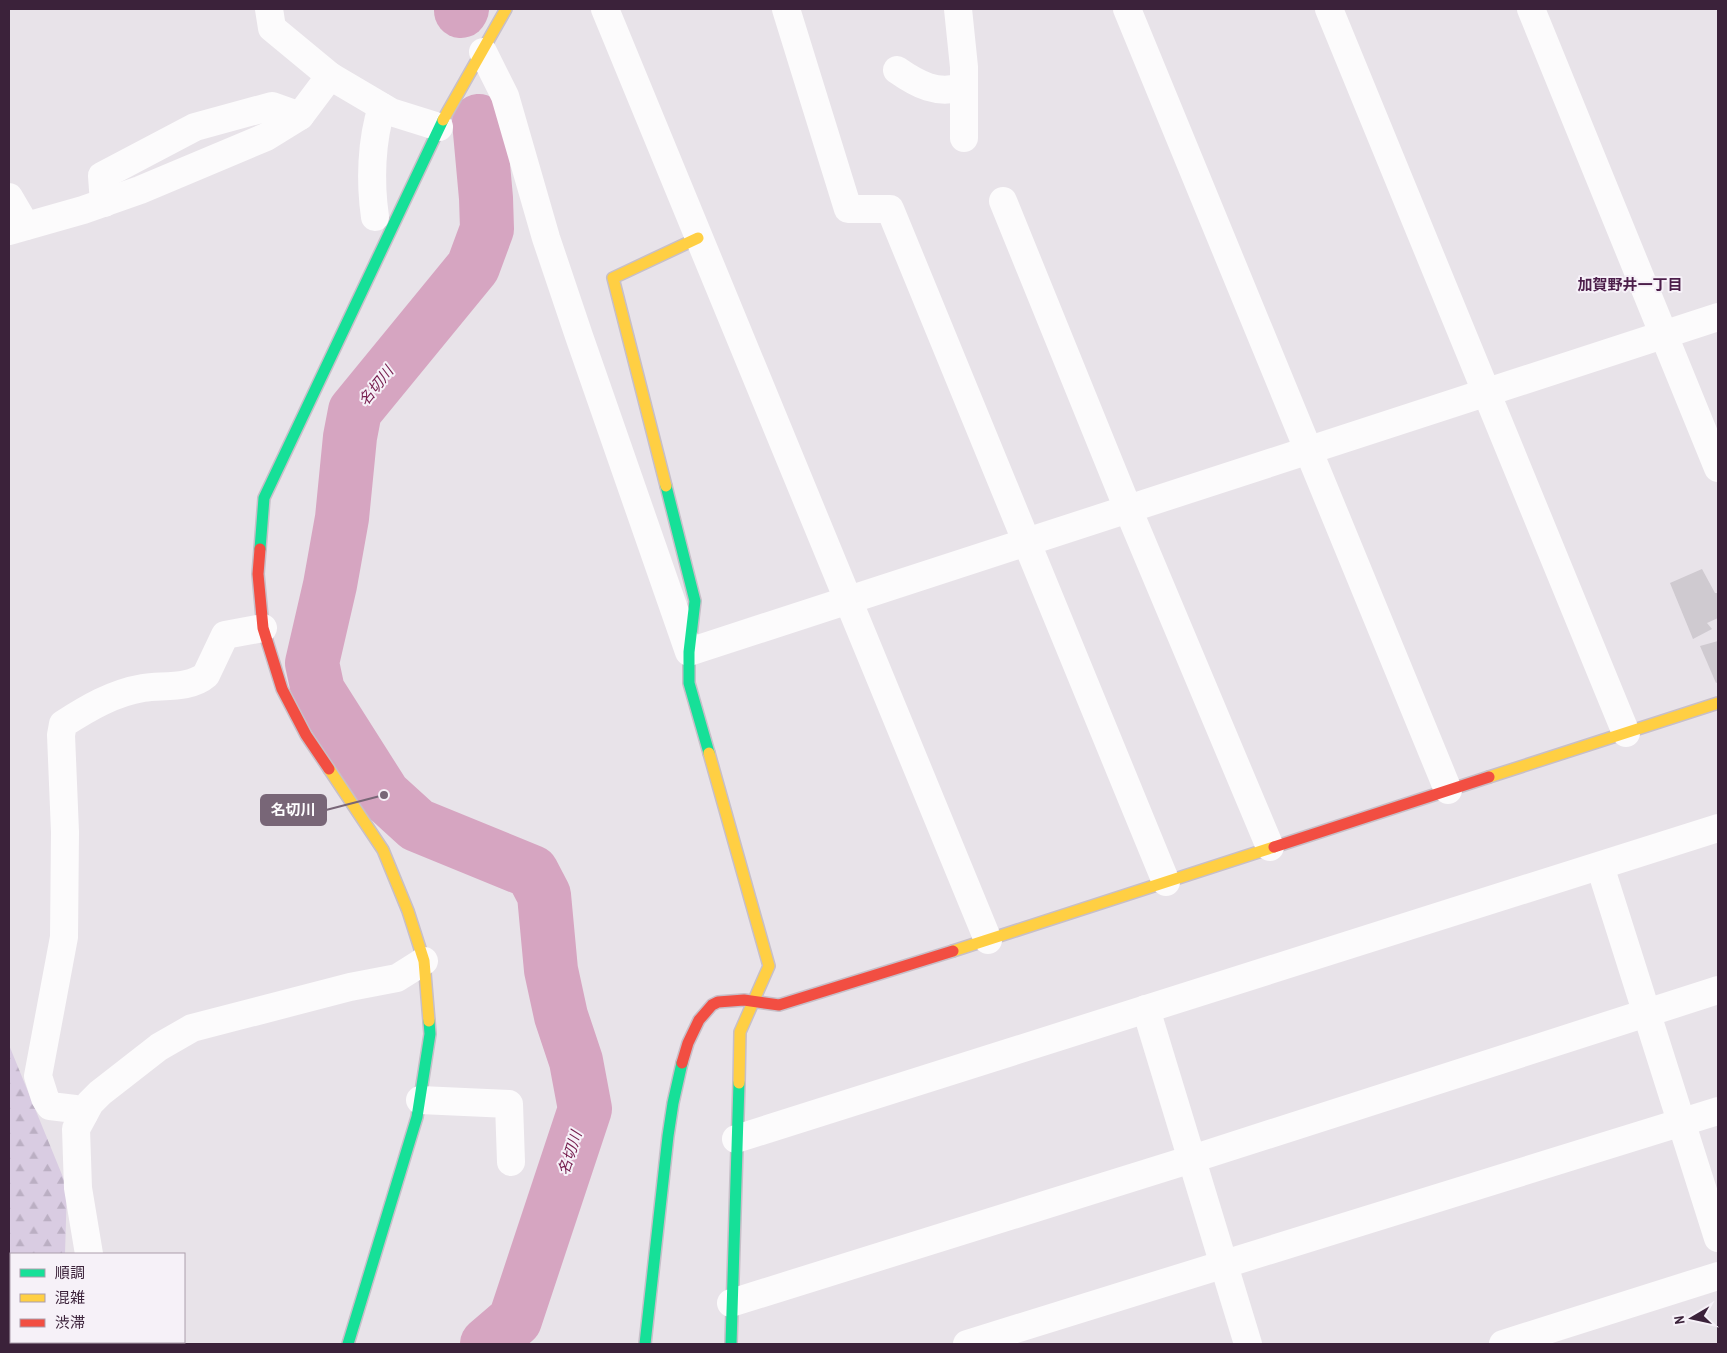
<svg xmlns="http://www.w3.org/2000/svg" width="1727" height="1353" font-family="'Archivo Narrow','Noto Sans JP',sans-serif">
  <defs>
    <pattern id="forest-firs" width="22" height="20" patternUnits="userSpaceOnUse" patternTransform="scale(1.25)"><rect width="22" height="20" fill="#d9cce2"/><path d="M5 1l3.5 6h-7zM16 11l3.5 6h-7z" fill="#bbafc3"/></pattern>
  </defs>
  <rect width="100%" height="100%" fill="#e8e3e9"/>
  <path fill="url(#forest-firs)" d="M9,1045L67,1187L65,1254H11V1342H62V1344H9Z"/>
  <g fill="none" stroke-linecap="round" stroke-linejoin="round">
    <g stroke="#d6a5c1" stroke-width="54">
      <path d="M461,11L462,9"/>
      <path d="M479,121L486,198L487,229L473,267L355,411L350,437L342,518L330,585L312,663L318,691L384,795L417,825L532,872L544,895L551,970L561,1016L576,1061L585,1109L515,1320L487,1344"/>
    </g>
  </g>
  <g fill="#cfcad0">
    <path d="M1702,569L1715,593H1718V618L1707,623L1712,629L1693,639L1670,583Z"/>
    <path d="M1718,641V682L1716,683L1700,646Z"/>
  </g>
  <g fill="none" stroke-linecap="round" stroke-linejoin="round">
    <defs>
      <g id="fast">
        <path d="M666,486L695,601L689,652V683L709,753"/>
        <path d="M260,549L264,498L443,120"/>
        <path d="M348,1344L417,1117L430,1034L429,1021"/>
        <path d="M645,1344L668,1136L673,1103L682,1063"/>
        <path d="M731,1344L739,1083"/>
      </g>
      <g id="slow">
        <path d="M443,120L506,9"/>
        <path d="M666,486L613,278L698,238"/>
        <path d="M709,753L769,966L740,1032L739,1083"/>
        <path d="M329,769L383,850L408,911L424,961L429,1021"/>
        <path d="M1489,777L1718,703"/>
        <path d="M953,951L1274,847"/>
      </g>
      <g id="jam">
        <path d="M260,549L258,574L263,628L282,689L306,735L329,769"/>
        <path d="M1274,847L1489,777"/>
        <path d="M682,1063L688,1043L699,1020L712,1005L718,1002L744,1000L779,1005L953,951"/>
      </g>
    </defs>
    <use href="#fast" stroke="#c7bfc8" stroke-width="14"/>
    <use href="#slow" stroke="#c7bfc8" stroke-width="14"/>
    <use href="#jam" stroke="#c7bfc8" stroke-width="14"/>
    <g stroke="#fcfbfc" stroke-width="28">
      <path d="M605,9L988,940"/>
      <path d="M786,9L848,209H890L1166,882"/>
      <path d="M1127,9L1448,790"/>
      <path d="M1329,9L1626,733"/>
      <path d="M1531,9L1718,468"/>
      <path d="M483,52L505,96L546,238L579,336L689,652L1718,317"/>
      <path d="M897,70C917,84 938,96 964,86V67L958,9"/>
      <path d="M330,76L391,112L439,127"/>
      <path d="M964,86V138"/>
      <path d="M9,197L26,226"/>
      <path d="M1003,201L1128,509L1270,847"/>
      <path d="M104,203L102,176L195,127L272,106L300,116"/>
      <path d="M375,217C370,182 371,141 382,107"/>
      <path d="M9,231L83,210L140,190L266,137L300,116L330,76L272,28L269,9"/>
      <path d="M1600,866L1718,1238"/>
      <path d="M1146,1009L1248,1344"/>
      <path d="M420,1100L509,1104L511,1162"/>
      <path d="M84,1114L75,1109L50,1106L45,1098L38,1076L64,937L65,832L61,735L63,724C88,708 113,693 143,688C163,685 190,689 206,675L225,635L263,628"/>
      <path d="M736,1139L1718,828"/>
      <path d="M89,1254L78,1188L76,1129L90,1103L100,1093L159,1047L192,1028L350,987L397,978L424,961"/>
      <path d="M731,1303L1192,1159L1718,990"/>
      <path d="M149,1342V1344"/>
      <path d="M967,1344L1718,1111"/>
      <path d="M1503,1344L1718,1276"/>
    </g>
    <use href="#fast" stroke="#16e098" stroke-width="11"/>
    <use href="#slow" stroke="#ffcf43" stroke-width="11"/>
    <use href="#jam" stroke="#f24e42" stroke-width="11"/>
  </g>
  <g text-anchor="middle" stroke-width="4" stroke-linejoin="round" paint-order="stroke">
    <g font-size="15" font-weight="bold" fill="#4c1e4a" stroke="#f6f1f8">
      <text x="1630" y="290">加賀野井一丁目</text>
    </g>
    <g font-size="15" font-style="italic" fill="#751d4d" stroke="#f6f1f8">
      <text transform="translate(376 386) rotate(-51)" y="5">名切川</text>
      <text transform="translate(570 1153) rotate(-72)" y="5">名切川</text>
    </g>
  </g>
  <path fill="none" stroke="#786677" stroke-width="2" d="M384 795L326 810"/>
  <circle fill="#786677" stroke="#f6f1f8" stroke-width="2" cx="384" cy="795" r="5"/>
  <rect fill="#786677" stroke="#786677" stroke-width="2" x="261" y="795" width="65" height="30" rx="5"/>
  <g font-size="15" text-anchor="middle" font-weight="bold" fill="#fff">
    <text x="293" y="815">名切川</text>
  </g>
  <rect width="1727" height="1353" fill="none" stroke="#3b223a" stroke-width="20"/>
  <rect x="10" y="1253" width="175" height="90" fill="#f6f1f8" stroke="#ab9eac"/>
  <rect x="20" y="1269" width="25" height="8" fill="#16e098" stroke="#ab9eac"/>
  <text x="55" y="1278" font-size="15" fill="#3b223a">順調</text>
  <rect x="20" y="1294" width="25" height="8" fill="#ffcf43" stroke="#ab9eac"/>
  <text x="55" y="1303" font-size="15" fill="#3b223a">混雑</text>
  <rect x="20" y="1319" width="25" height="8" fill="#f24e42" stroke="#ab9eac"/>
  <text x="55" y="1328" font-size="15" fill="#3b223a">渋滞</text>
  <g transform="translate(1692 1318) rotate(261)" stroke="#f6f1f8" stroke-width="4" paint-order="stroke">
  <path d="M0-4L9 19L0 12L-9 19Z" fill="#3b223a"/>
  <text y="-8" font-size="14" font-weight="bold" text-anchor="middle" fill="#3b223a">N</text>
  </g>
</svg>
